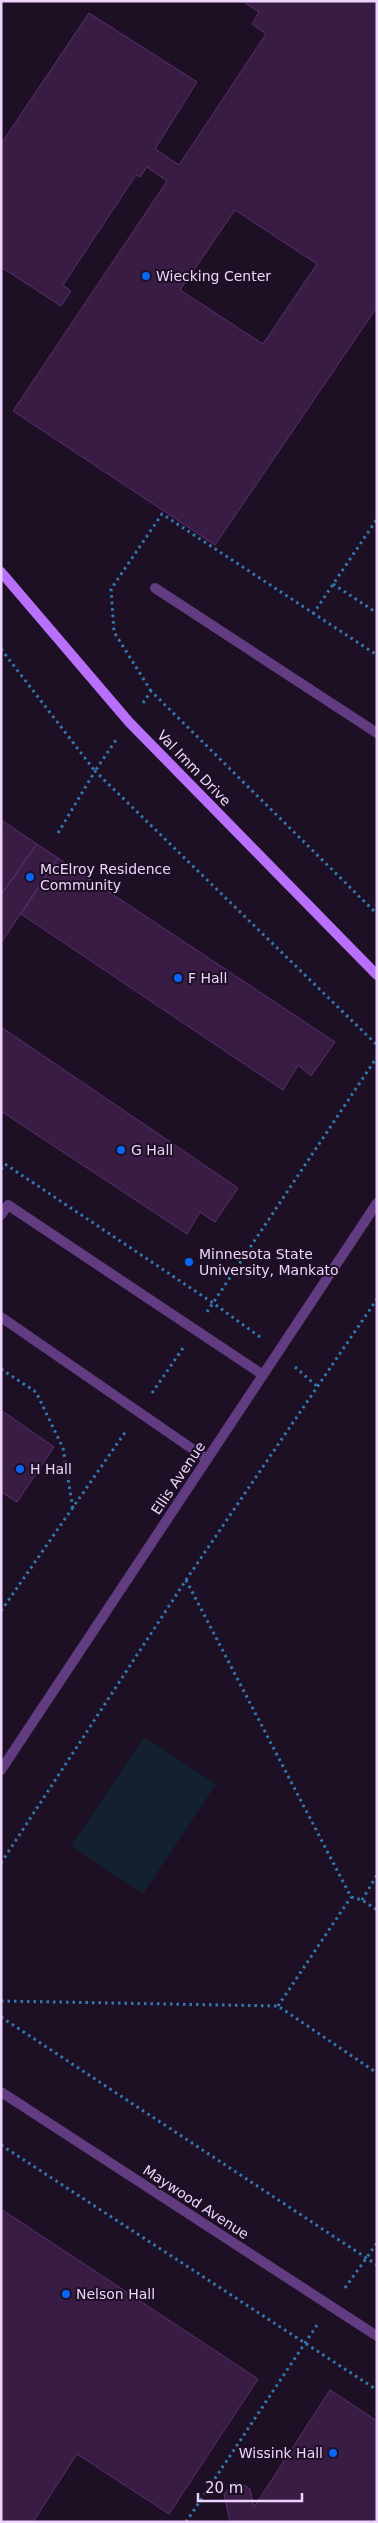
<svg xmlns="http://www.w3.org/2000/svg" width="378" height="2523" font-family="'DejaVu Sans',sans-serif">
  <rect width="100%" height="100%" fill="#1d0f24"/>
  <path fill="#13212e" d="M144,1737L216,1784L143,1894L71,1846Z"/>
  <g fill="#391c44" stroke="#5c2f70" fill-rule="evenodd">
    <path d="M242,1H377V307L215,545L13,411L167,181L147,167L140,177L136,175L63,285L71,291L61,306L1,267V144L89,13L197,82L155,149L179,165L266,34L252,24L259,12ZM235,210L317,264L263,344L180,290Z"/>
    <path d="M1,820L37,844L1,895Z"/>
    <path d="M37,844L58,858L1,943V895Z"/>
    <path d="M58,858L335,1042L311,1076L298,1065L283,1090L21,914Z"/>
    <path d="M1,1027L238,1188L215,1222L200,1212L187,1234L1,1111Z"/>
    <path d="M1,1410L54,1447L17,1502L1,1492Z"/>
    <path d="M1,2209L258,2379L169,2514L77,2454L33,2522H1Z"/>
    <path d="M330,2390L377,2421V2522H230L224,2494L229,2489L244,2485L250,2489L254,2507Z"/>
  </g>
  <g fill="none" stroke-linecap="round" stroke-linejoin="round">
    <g stroke="#337ab2" stroke-width="3" stroke-dasharray="2.5 4" stroke-linecap="butt">
      <path d="M333,584L377,613"/>
      <path d="M313,614L377,519"/>
      <path d="M1,649L95,771L116,740"/>
      <path d="M151,691L114,632L111,589L162,514L377,655"/>
      <path d="M143,703L151,691L377,914"/>
      <path d="M58,833L95,771L377,1045"/>
      <path d="M1,1169L5,1164L213,1303L260,1337"/>
      <path d="M207,1312L377,1057"/>
      <path d="M295,1367L318,1387"/>
      <path d="M1,1369L36,1392L63,1448L73,1509"/>
      <path d="M152,1393L183,1348"/>
      <path d="M186,1580L351,1897L362,1900L377,1910"/>
      <path d="M1,1611L126,1431"/>
      <path d="M1,1863L186,1580L377,1299"/>
      <path d="M362,1900L377,1875"/>
      <path d="M1,2001L278,2006L377,2073"/>
      <path d="M278,2006L351,1897"/>
      <path d="M1,2017L377,2265"/>
      <path d="M1,2145L377,2390"/>
      <path d="M345,2288L377,2243"/>
      <path d="M186,2522L317,2325"/>
    </g>
    <g stroke="#623c81" stroke-width="10">
      <path d="M155,588L377,733"/>
      <path d="M1,1215L8,1205L263,1375"/>
      <path d="M1,1317L207,1459"/>
    </g>
    <g stroke="#623c81" stroke-width="10">
      <path d="M1,1770L377,1203"/>
      <path d="M1,2092L377,2336"/>
    </g>
    <path stroke="#b86ffa" stroke-width="10" d="M1,572L129,722L377,975"/>
  </g>
  <g fill="#0966f5" stroke="#1d0f24" stroke-width="2">
    <circle cx="146" cy="276" r="5"/>
    <circle cx="30" cy="877" r="5"/>
    <circle cx="178" cy="978" r="5"/>
    <circle cx="121" cy="1150" r="5"/>
    <circle cx="189" cy="1262" r="5"/>
    <circle cx="20" cy="1469" r="5"/>
    <circle cx="66" cy="2294" r="5"/>
    <circle cx="333" cy="2453" r="5"/>
  </g>
  <g text-anchor="middle" stroke-width="4" stroke-linejoin="round" paint-order="stroke">
    <g font-size="14" fill="#eed4fd" stroke="#1d0f24" text-anchor="start">
      <text x="156" y="281">Wiecking Center</text>
      <text x="40" y="874">McElroy Residence<tspan x="40" dy="16">Community</tspan></text>
      <text x="188" y="983">F Hall</text>
      <text x="131" y="1155">G Hall</text>
      <text x="199" y="1259">Minnesota State<tspan x="199" dy="16">University, Mankato</tspan></text>
      <text x="30" y="1474">H Hall</text>
      <text x="76" y="2299">Nelson Hall</text>
      <text x="323" y="2458" text-anchor="end">Wissink Hall</text>
    </g>
    <g font-size="14" fill="#eed4fd" stroke="#1d0f24">
      <text transform="translate(194 768) rotate(46)" y="5">Val Imm Drive</text>
      <text transform="translate(178 1478) rotate(-56)" y="5">Ellis Avenue</text>
      <text transform="translate(196 2202) rotate(33)" y="5">Maywood Avenue</text>
    </g>
  </g>
  <rect width="378" height="2523" fill="none" stroke="#eed4fd" stroke-width="5"/>
  <path d="M198 2493v8h104v-8" fill="none" stroke="#eed4fd" stroke-width="2.5"/>
  <text x="205" y="2493" font-size="15" fill="#eed4fd" stroke="#1d0f24" stroke-width="4" paint-order="stroke">20 m</text>
</svg>
